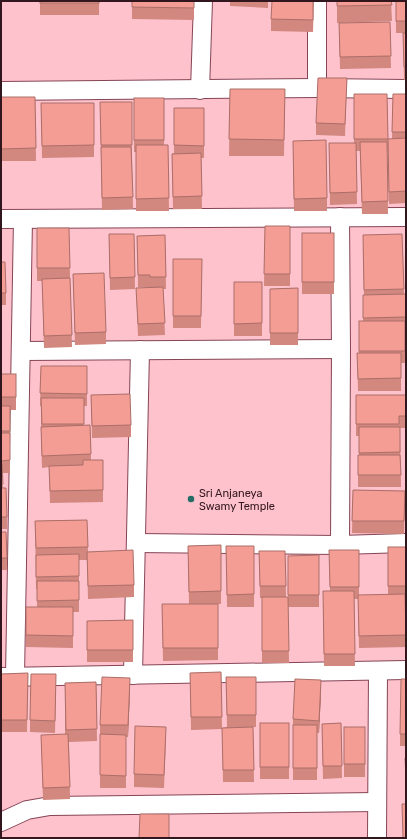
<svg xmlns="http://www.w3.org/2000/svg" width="407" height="839" font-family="Rubik,sans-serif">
  <rect width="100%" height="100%" fill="#fec2cd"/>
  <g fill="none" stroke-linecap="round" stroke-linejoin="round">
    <defs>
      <g id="minor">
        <path d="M317,88V1"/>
        <path d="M200,90L203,1"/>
        <path d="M1,91L317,88L406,89"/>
        <path d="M1,219L406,217"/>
        <path d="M21,351L341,349"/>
        <path d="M136,543L340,545L406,543"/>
        <path d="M340,545L341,349L340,217"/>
        <path d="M133,675L140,350"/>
        <path d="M1,677L406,670"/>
        <path d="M15,677L23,219"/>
        <path d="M1,822L27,810L50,806L377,802"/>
        <path d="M377,838L378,671"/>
      </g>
    </defs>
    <use href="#minor" stroke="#854555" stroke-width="20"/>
    <use href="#minor" stroke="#fff" stroke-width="18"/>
  </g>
  <g fill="#d2877f">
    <rect x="40" y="1" width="59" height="14"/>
    <path d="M132,1H194V20L132,19Z"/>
    <path d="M230,1H268V8L230,6Z"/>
    <path d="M314,1L313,32L271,31V19Z"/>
    <path d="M337,1H391L392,21L337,23Z"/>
    <path d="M396,1H406V80H404L403,33H396Z"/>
    <path d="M390,22L391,68L340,69L339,23Z"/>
    <path d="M347,78L345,136L316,135V123Z"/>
    <path d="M230,89H285L284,156H229Z"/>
    <path d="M354,94H387L388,151H387L388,214H362L360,151H356L357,204L330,205L329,143H354Z"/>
    <path d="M393,94H406V203L389,204L388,139H392Z"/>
    <path d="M1,97H35L36,161H1Z"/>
    <path d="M134,98H164V145H168L169,211H136V152H134Z"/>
    <path d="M100,102H132V157L133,209L102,210Z"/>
    <path d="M41,103H94V157L42,158Z"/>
    <path d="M174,108H204V158H201L202,209H173L172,154L174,153Z"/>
    <path d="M293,153L327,198V211H294Z"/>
    <path d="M265,226H290V286H264Z"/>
    <path d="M37,228H69L70,278L72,347L44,348L42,281H37Z"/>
    <rect x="302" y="233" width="32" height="61"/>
    <path d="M109,234H134L135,289L110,290Z"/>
    <path d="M402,234L404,294H406V329H405V363H401V391H358L357,353H359V321H363V295H364L363,247Z"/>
    <path d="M165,235L166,289H163L165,335L138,336L136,288H150V287H138L137,236Z"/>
    <path d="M173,259H202L201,328H173Z"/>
    <path d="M1,262L6,293V305H1Z"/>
    <path d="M73,274L106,332V344L75,345Z"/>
    <rect x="234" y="282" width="28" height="54"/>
    <path d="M298,288V345H270V289Z"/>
    <path d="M41,366H87V406H84V426L90,425L91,460H103V502L50,503L49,467L42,468L41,439V406H40Z"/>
    <path d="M1,374H16V410H10V473H2L3,488L7,517V529H1Z"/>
    <path d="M91,395L131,425V437L92,438Z"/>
    <path d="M356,395H406V428H400L401,487H358V455H359V436H356Z"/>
    <path d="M353,490L405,491L404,534L352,533Z"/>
    <path d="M87,520L88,552L134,585V597L88,599L87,560H79V612H73V648L26,647V607H37V589H36L35,521Z"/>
    <path d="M1,532L7,558V570H1Z"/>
    <path d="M221,545V604H218V660L163,661L162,604H189L188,546Z"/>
    <path d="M226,546H254V607H227Z"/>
    <path d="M388,547H406V598H405L406,647L359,648L358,599H354L355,666H324L323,603L330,591L329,550H359V595H388Z"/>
    <path d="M259,551H285L286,597H288V556L319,555V607H288L289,663H262V598H260Z"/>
    <path d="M133,620V662H87V621Z"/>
    <path d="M221,672L222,729L191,730L190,673Z"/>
    <path d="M28,673L27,732H1V674Z"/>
    <path d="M226,677H256V727H253L254,782H223L222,728L227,727Z"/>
    <path d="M406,679V746H400V734Z"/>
    <path d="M96,682L97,741L69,742L70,799L43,800L41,735H65V683Z"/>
    <path d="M56,687L55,733L30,732V720Z"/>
    <path d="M130,690L128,737H126V788H100V725Z"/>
    <path d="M321,693L319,733H317V780H293V719Z"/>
    <rect x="260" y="723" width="29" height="56"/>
    <path d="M341,723L342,778L323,779L322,724Z"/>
    <rect x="344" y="727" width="21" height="50"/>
    <path d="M166,739L164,788L134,787V774Z"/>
  </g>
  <g fill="#ab6e68">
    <path d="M130,678V690L128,737V725Z"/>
    <path d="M321,680V693L319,733V721Z"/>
  </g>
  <g fill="#f49d94" stroke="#ab6e68">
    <rect x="40" y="1" width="59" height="2"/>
    <path d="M132,1H194V8L132,7Z"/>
    <path d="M272,1H313V20L271,19Z"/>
    <path d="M337,1H391L392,5L337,6Z"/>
    <rect x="396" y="1" width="10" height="20"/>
    <path d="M390,22L391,56L340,57L339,23Z"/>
    <path d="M403,33H406V67H404Z"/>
    <path d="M318,78H347L345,124L316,123Z"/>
    <path d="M230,89H285L284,140L229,139Z"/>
    <path d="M354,94H387L388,139H354Z"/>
    <path d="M393,94H406V132H392Z"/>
    <path d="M1,97H35L36,148L1,149Z"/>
    <rect x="134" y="98" width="30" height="42"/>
    <path d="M100,102H132V145H101Z"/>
    <path d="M41,103H94V145L42,146Z"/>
    <path d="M174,108H204V146L174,145Z"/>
    <path d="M406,138V191L389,192L388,139Z"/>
    <path d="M326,140L327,198L294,199L293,141Z"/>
    <path d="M360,142H387L388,201L362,202Z"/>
    <path d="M329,143H356L357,192L330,193Z"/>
    <path d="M136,145H168L169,198L136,199Z"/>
    <path d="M101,147H131L133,197L102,198Z"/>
    <path d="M201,153L202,196L173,197L172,154Z"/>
    <path d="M265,226H290V274H264Z"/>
    <path d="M37,228H69L70,268H37Z"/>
    <rect x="302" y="233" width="32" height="49"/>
    <path d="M109,234H134L135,277L110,278Z"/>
    <path d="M402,234L404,289L364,290L363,235Z"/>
    <path d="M165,235L166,277H150V275H138L137,236Z"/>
    <path d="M173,259H202L201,316H173Z"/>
    <path d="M1,262H5L6,293H1Z"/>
    <path d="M104,273L106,332L75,333L73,274Z"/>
    <path d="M70,278L72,335L44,336L42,279Z"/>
    <path d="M234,282H262V323L234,324Z"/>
    <path d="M163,287L165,323L138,324L136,288Z"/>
    <path d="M298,288V333H270V289Z"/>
    <path d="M406,294V317L363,318V295Z"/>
    <rect x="359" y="321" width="46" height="30"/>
    <path d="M357,353H401V378L358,379Z"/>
    <path d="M41,366H87V394L40,393Z"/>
    <rect x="1" y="374" width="15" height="23"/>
    <path d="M130,394L131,425L92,426L91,395Z"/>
    <path d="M356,395H406V416H399V424H356Z"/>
    <path d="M41,398H84V424H42Z"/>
    <rect x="1" y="406" width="9" height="25"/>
    <path d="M90,425L91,454L42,456L41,427Z"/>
    <path d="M359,427H400V452L359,453Z"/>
    <path d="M1,433H10V460L1,461Z"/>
    <path d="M358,455H400L401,475H358Z"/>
    <path d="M83,460H103V490L50,491L49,466L83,465Z"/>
    <path d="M1,464H2L3,484H1Z"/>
    <path d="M1,488H6L7,517H1Z"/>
    <path d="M353,490L405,491L404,521H352Z"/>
    <path d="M87,520L88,547L36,548L35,521Z"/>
    <path d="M1,532H6L7,558H1Z"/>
    <path d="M221,545V591L189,592L188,546Z"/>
    <path d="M226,546H254V594L227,595Z"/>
    <rect x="388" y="547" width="18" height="39"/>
    <path d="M133,550L134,585L88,586L87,552Z"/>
    <path d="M329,550H359V587H330Z"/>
    <path d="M259,551H285L286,586H260Z"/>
    <path d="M79,554V576L36,577V555Z"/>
    <path d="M319,555V595H288V556Z"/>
    <path d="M37,581H79V600L37,601Z"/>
    <path d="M323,591H354L355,654H324Z"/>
    <path d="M405,594L406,635L359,636L358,595Z"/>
    <path d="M262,597H288L289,651H262Z"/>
    <path d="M162,604H218V648H163Z"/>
    <path d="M26,607H73V636L26,635Z"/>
    <path d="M133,620V650H87V621Z"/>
    <path d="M221,672L222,717H191L190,673Z"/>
    <path d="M28,673L27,720H1V674Z"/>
    <path d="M31,674H56L55,721L30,720Z"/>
    <path d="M102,677L130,678L128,725H100Z"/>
    <path d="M226,677H256V715H227Z"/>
    <path d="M295,679L321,680L319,721L293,719Z"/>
    <path d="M401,679H406V734H400Z"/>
    <path d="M96,682L97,729L66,730L65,683Z"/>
    <rect x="260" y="723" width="29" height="44"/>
    <path d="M341,723L342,766H323L322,724Z"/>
    <rect x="293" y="725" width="24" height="43"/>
    <path d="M135,726L166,727L164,775L134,774Z"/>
    <path d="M253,727L254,770H223L222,728Z"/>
    <rect x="344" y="727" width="21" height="37"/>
    <path d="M68,734L70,787L43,788L41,735Z"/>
    <path d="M100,734L126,735V776L100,775Z"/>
    <path d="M405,758H406V778Z"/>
    <path d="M402,804H406V838H403Z"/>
    <path d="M140,814H169V838H139Z"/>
  </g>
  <circle fill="#246d65" stroke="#fec2cd" stroke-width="1.5" cx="191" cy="499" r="4"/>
  <g text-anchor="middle" stroke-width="3.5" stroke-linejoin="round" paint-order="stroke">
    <g font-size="11" fill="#31161d" stroke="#fec2cd" text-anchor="start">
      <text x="199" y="497">Sri Anjaneya<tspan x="199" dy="13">Swamy Temple</tspan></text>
    </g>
  </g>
  <rect width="407" height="839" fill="none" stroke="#31161d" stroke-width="4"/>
</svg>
